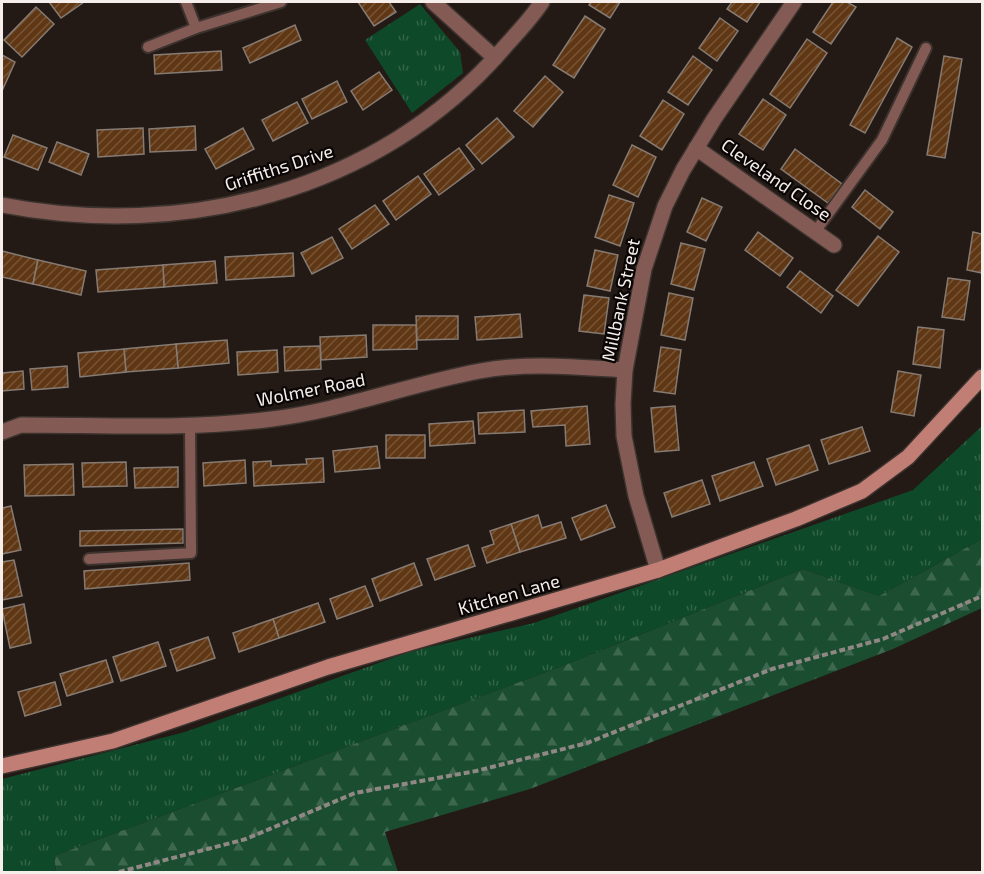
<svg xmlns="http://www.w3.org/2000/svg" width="984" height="874" font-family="'Exo 2',sans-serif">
  <defs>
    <pattern id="grass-tufts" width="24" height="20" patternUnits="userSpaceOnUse" patternTransform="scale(1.5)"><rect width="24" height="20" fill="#0e4929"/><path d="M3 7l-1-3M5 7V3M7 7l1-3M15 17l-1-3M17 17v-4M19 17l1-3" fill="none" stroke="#326448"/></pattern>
    <pattern id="forest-firs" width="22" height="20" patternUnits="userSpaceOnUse" patternTransform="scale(1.5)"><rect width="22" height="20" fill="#1b4d30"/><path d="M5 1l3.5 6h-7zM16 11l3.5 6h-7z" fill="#3d674e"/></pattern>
    <pattern id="building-hatch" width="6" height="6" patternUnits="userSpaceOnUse" patternTransform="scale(1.5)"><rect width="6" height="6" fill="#5f3714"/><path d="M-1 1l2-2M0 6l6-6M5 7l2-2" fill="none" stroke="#775436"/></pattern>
  </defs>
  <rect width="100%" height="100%" fill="#231915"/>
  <g fill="url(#grass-tufts)">
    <path d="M420,4L460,52L463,73L412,113L365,40Z"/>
    <path d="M982,426V539L879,596L803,569L565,665L54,856L56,872H2V779L185,732L412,651L534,623L913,490Z"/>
  </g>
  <path fill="url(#forest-firs)" d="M982,539V608L893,649L530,789L385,832L398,872H56L54,856L565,665L803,569L879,596Z"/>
  <g fill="url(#building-hatch)" stroke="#867b73" stroke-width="1.5">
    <path d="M49,2H84L61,18Z"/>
    <path d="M358,2H389L396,12L374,26Z"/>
    <path d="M591,2H620L610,18L589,5Z"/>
    <path d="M732,2H760L747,22L727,9Z"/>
    <path d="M833,2H847L856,7L831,44L813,32Z"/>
    <path d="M36,7L54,24L22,57L4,40Z"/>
    <path d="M585,16L605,29L574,78L553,65Z"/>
    <path d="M720,18L738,31L717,61L699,48Z"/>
    <path d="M295,25L301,40L250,63L243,48Z"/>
    <path d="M897,38L912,47L865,133L850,125Z"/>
    <path d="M807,39L827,53L790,108L770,94Z"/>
    <path d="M221,51L222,70L155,74L154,55Z"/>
    <path d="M2,55L15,62L2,91Z"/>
    <path d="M693,56L712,70L688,105L668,92Z"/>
    <path d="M944,56L962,59L945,158L927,155Z"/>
    <path d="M379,72L392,90L363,110L351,91Z"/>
    <path d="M545,76L563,92L533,127L514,111Z"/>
    <path d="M337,81L347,102L312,119L302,99Z"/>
    <path d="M763,99L786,115L763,150L739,134Z"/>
    <path d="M663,100L684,114L662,150L640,136Z"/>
    <path d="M297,102L308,123L273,141L262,120Z"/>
    <path d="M497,118L514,137L482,164L466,145Z"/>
    <path d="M195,126L196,150L150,152L149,129Z"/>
    <path d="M143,128L144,154L98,157L97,130Z"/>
    <path d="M243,128L254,149L216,169L205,149Z"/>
    <path d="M13,135L47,148L38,170L4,157Z"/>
    <path d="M57,142L89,154L81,175L49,162Z"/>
    <path d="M632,145L656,157L638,197L613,185Z"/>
    <path d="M459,148L474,169L439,195L424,174Z"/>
    <path d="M795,149L842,184L828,203L781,169Z"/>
    <path d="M418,176L431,194L396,220L383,201Z"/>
    <path d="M865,190L893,212L880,229L852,207Z"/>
    <path d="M609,195L634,203L620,246L595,237Z"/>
    <path d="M702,198L722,207L706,241L687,232Z"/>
    <path d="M375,205L389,224L352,249L339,229Z"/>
    <path d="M758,232L793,258L780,276L745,250Z"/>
    <path d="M973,232L982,234V273L967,270Z"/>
    <path d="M878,236L899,252L858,306L836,290Z"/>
    <path d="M332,237L343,258L312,274L301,253Z"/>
    <path d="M681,243L705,249L694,290L671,284Z"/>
    <path d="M595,250L618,255L610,291L587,286Z"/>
    <path d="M2,251L38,260L33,284L2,277Z"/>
    <path d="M293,253L294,276L226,280L225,257Z"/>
    <path d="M38,260L86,271L81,295L33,284Z"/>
    <path d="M215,261L217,283L164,287L163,265Z"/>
    <path d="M163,265L164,287L98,292L96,270Z"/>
    <path d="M800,271L833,296L821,313L787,287Z"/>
    <path d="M948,278L970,281L964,320L942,317Z"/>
    <path d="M669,293L693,298L685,340L661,335Z"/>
    <path d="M584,295L609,298L604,334L579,331Z"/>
    <path d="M520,314L522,337L477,340L475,317Z"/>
    <path d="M416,316H458V339L417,340Z"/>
    <path d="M373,325H416L417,349L373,350Z"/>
    <path d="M918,327L944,330L940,368L913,364Z"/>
    <path d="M366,335L367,357L321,360L320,337Z"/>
    <path d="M227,340L229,363L178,368L176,344Z"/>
    <path d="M176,344L178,368L126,372L124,349Z"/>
    <path d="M320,346L321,369L285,371L284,347Z"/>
    <path d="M661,347L681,350L675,394L654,391Z"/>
    <path d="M124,349L126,372L80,377L78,353Z"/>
    <path d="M277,350L278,372L238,375L237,352Z"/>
    <path d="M67,366L68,387L32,390L30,369Z"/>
    <path d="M23,371L24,389L2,391V373Z"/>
    <path d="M898,371L921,375L914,416L891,412Z"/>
    <path d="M587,406L590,444L566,446L565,425L533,427L531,411Z"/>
    <path d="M675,406L679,450L655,452L651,408Z"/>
    <path d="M524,410L525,432L479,434L478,413Z"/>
    <path d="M473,421L475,443L430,446L429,424Z"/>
    <path d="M862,427L870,451L829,464L821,440Z"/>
    <rect x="386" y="435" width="39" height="23"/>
    <path d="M809,445L818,470L776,485L767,459Z"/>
    <path d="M377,446L380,468L335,472L333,451Z"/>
    <path d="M323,458L324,482L254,486L253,462L271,461V466L307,464L306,459Z"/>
    <path d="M245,460L246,483L204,486L203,463Z"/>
    <path d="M126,462L127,486L83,487L82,463Z"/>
    <path d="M754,462L763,486L720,501L712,476Z"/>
    <path d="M73,464L74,495L25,496L24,465Z"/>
    <path d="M178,467V487L135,488L134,468Z"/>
    <path d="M702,480L710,504L672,517L664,493Z"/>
    <path d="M606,505L615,527L581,540L572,518Z"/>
    <path d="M11,506L21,550L2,554V508Z"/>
    <path d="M538,515L542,528L561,522L566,538L520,552L511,524Z"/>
    <path d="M511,524L520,552L487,563L482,548L494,544L490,531Z"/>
    <path d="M183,529V543L80,546V531Z"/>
    <path d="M468,545L475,566L435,580L427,559Z"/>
    <path d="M14,560L22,596L2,600V562Z"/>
    <path d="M189,563L190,580L85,589L84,571Z"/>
    <path d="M414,563L422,585L380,601L372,579Z"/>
    <path d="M365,586L373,606L337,619L330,599Z"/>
    <path d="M318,603L325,622L279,638L273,619Z"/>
    <path d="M24,604L31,643L10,648L2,609Z"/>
    <path d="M273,619L279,638L239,652L233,633Z"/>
    <path d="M208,637L215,658L177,671L170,650Z"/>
    <path d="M158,642L166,666L121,681L113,657Z"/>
    <path d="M106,660L113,682L67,696L60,674Z"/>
    <path d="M55,682L61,705L25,716L18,692Z"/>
  </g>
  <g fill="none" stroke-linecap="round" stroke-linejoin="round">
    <defs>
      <g id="lane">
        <path d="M186,2L196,28"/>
        <path d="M148,47L196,28L281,2"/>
        <path d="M815,232L882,140L926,48"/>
        <path d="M89,559L191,553L190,425"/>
      </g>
      <g id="street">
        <path d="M433,2L495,58"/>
        <path d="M696,148L834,245"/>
        <path d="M2,205C183,240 378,192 502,50C516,34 531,19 542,2"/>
        <path d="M2,432L21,425C104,425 189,430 272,419C343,410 410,384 480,371C528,362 577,367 625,370"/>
        <path d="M658,570L636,496L624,436L623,404L625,370L644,269L665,206L683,170L714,119L794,2"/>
      </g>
      <path id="secondary" d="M2,766L113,741L328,667L658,570L796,519L862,491L908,457L982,377"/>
    </defs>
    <use href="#lane" stroke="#3c332f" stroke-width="14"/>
    <use href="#street" stroke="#3c332f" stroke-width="18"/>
    <use href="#secondary" stroke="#3c332f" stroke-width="18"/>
    <path stroke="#908884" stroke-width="4" stroke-dasharray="6 3" stroke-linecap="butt" d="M119,872L246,839L355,793L476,771L587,743L772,669L883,639L982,596"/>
    <use href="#lane" stroke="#845b54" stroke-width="10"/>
    <use href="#street" stroke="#845b54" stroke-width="15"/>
    <use href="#secondary" stroke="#c07e74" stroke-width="15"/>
  </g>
  <g text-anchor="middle" stroke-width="4.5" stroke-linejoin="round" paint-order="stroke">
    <g font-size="18" fill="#f5eeeb" stroke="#0a0605">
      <text transform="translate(279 168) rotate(-18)" y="6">Griffiths Drive</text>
      <text transform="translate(776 180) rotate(35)" y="6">Cleveland Close</text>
      <text transform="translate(621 300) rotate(-78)" y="6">Millbank Street</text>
      <text transform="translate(311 390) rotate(-11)" y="6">Wolmer Road</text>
      <text transform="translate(509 595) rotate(-16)" y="6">Kitchen Lane</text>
    </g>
  </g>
  <rect width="984" height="874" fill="none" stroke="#f5eeeb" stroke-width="6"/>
</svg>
